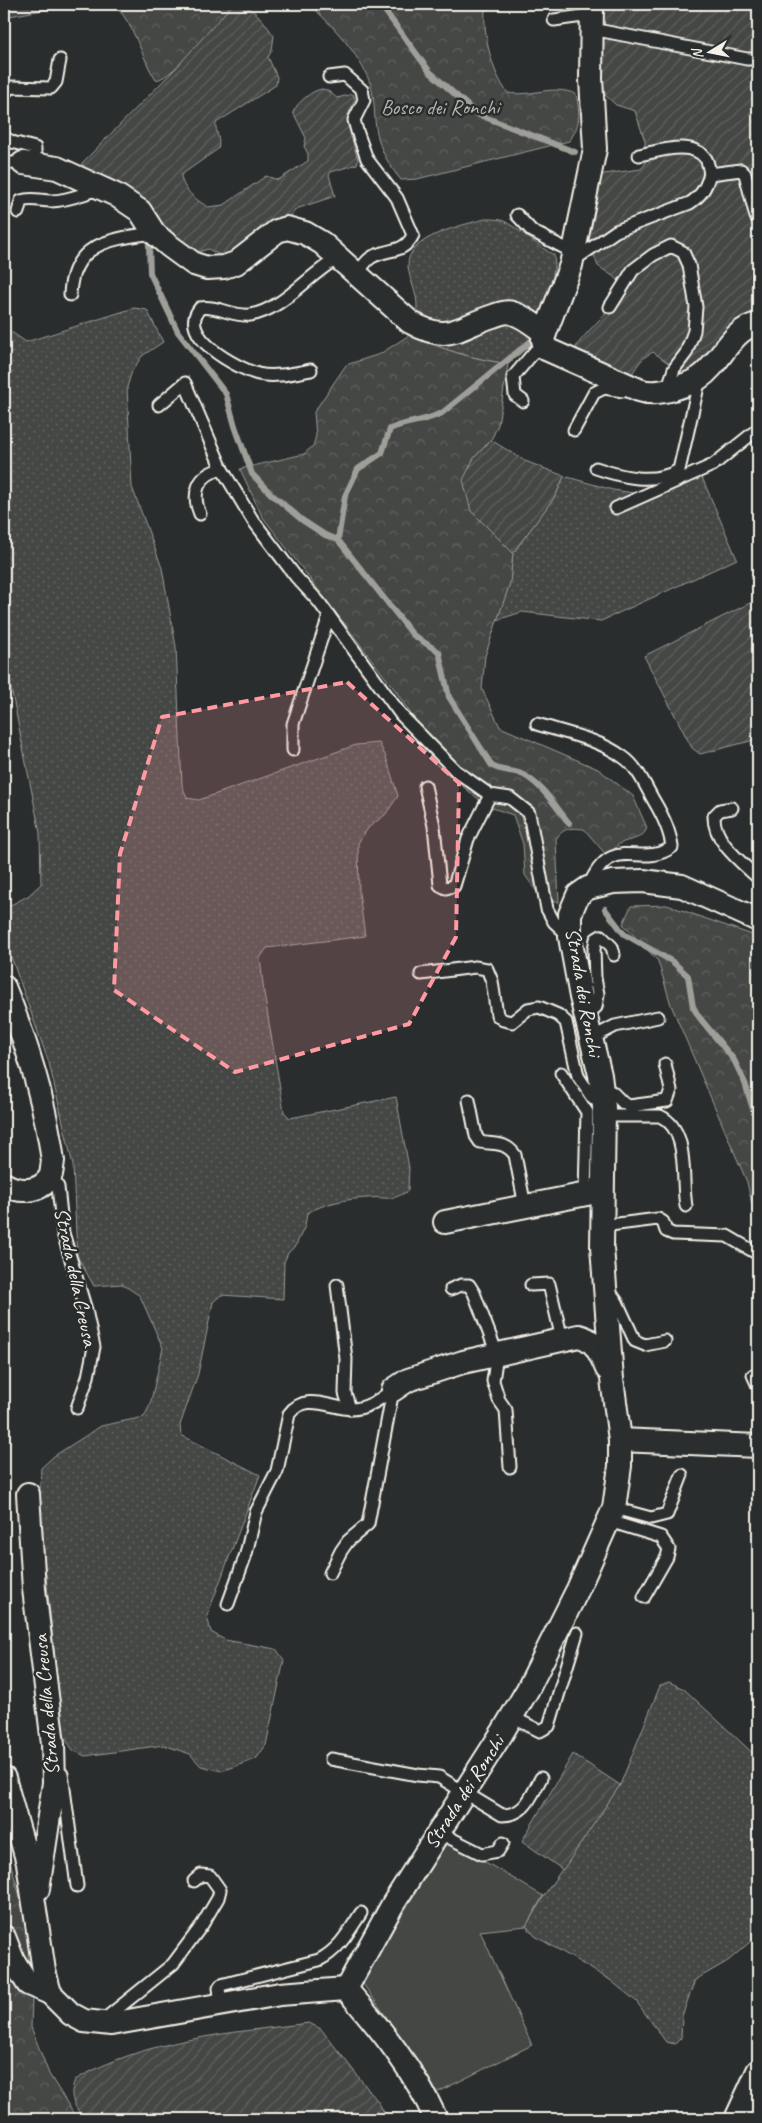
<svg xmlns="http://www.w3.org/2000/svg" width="762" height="2123" font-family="Caveat,sans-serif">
  <defs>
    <pattern id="grass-dots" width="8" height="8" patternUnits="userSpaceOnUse" patternTransform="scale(1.25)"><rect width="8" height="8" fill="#444645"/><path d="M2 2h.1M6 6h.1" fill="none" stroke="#606160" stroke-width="1.8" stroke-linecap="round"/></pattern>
    <pattern id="forest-crowns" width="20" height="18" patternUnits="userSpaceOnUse" patternTransform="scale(1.25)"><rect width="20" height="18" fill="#444645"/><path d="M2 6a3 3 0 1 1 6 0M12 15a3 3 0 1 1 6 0" fill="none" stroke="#606160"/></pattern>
    <pattern id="garden-furrows" width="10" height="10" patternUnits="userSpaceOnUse" patternTransform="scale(1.25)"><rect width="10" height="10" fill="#444645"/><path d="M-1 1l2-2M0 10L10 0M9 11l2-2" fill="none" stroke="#606160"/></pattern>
  </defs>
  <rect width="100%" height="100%" fill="#2a2d2e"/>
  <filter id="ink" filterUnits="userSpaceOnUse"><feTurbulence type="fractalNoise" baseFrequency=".02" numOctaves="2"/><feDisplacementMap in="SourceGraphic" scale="10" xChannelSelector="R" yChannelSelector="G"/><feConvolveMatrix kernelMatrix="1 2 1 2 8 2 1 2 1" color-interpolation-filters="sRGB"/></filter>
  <g filter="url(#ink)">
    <g fill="url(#grass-dots)" stroke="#9c9c96">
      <path d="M485,219C490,219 496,219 501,220C512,223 540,248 554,255L555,265L552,282L529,346L508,364C475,359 440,350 411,334C413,326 417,316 417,308C418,294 409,280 408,266C406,236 464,225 485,219Z"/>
      <path d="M134,308L147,310L163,342L142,356L132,371L127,387L132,487L162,568L176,647L182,785L187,798L199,800L356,745L379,743L386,757L398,796L385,815L369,827L358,843L359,893L365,936L267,948L260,958L264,993L284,1112L290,1118L396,1097L409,1168L408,1191C388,1203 388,1196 367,1198C346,1199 325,1203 307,1213L305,1226L296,1245L288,1253L284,1262L283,1299L221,1295L213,1302L198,1374L180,1425L181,1435L260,1475L207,1616L211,1632L225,1640L276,1649L284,1660L266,1745L256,1759L222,1771L201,1766L190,1754L164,1745L85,1756L73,1750L63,1735L39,1510L41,1468L54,1456L101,1426L144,1417L150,1405L163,1348L140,1296L122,1284L94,1286L77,1256L73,1165L49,1063L4,937L5,908L28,896L41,884L40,833L4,653V327L26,342Z"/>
      <path d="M701,475L737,559L601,621L522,612L497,620L510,583L513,553L556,495L564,476L613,490L634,493Z"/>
      <path d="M669,1682L684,1689L758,1758V1935L728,1961L695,1980L682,2016L681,2038L675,2044L666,2042L636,2001L610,1980L535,1936L526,1926L547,1891L620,1785L660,1686Z"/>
    </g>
    <g fill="url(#forest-crowns)" stroke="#9c9c96">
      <path d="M4,4H76L4,17Z"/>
      <path d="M103,4H233C219,20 174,78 156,80C143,61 132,18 114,6C112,5 106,4 103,4Z"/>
      <path d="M309,4H496L485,10C483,34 492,74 508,93C533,97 551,84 576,94C580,113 581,125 569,141L417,179L401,180C390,167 380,150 377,133C373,116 376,100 370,83C359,53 332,25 309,4Z"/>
      <path d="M411,334C440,350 475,359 508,364L498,425L491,440L474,458L497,534L513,553L510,583L485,656L482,689L500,727L598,769L633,796L647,828C642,841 630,838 619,844C615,847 611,854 608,857L584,829C571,828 564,827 556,839L559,902L543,901L525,875L523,844L513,815L487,806L433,762L411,714L395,690L262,516L240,469L304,454L313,446L316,436L314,412L346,365L380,354Z"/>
      <path d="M667,905L758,937V1232L747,1182L671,1005L658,961L623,924L631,906Z"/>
      <path d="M4,1840L26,1918L33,1971L31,2027L49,2074L77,2119H4Z"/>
    </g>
    <g fill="url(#garden-furrows)" stroke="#9c9c96">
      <path d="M600,4H758V315L706,362L686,376L653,352C640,358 637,367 629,378L578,355L576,347C588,327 621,306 620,281L598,266L587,238L600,177L604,174L641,169L645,164V141L635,111L616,105L605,95L600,57Z"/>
      <path d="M239,5C256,8 264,22 274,36L272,50L268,57L277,77L276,85L216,123C215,132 221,139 218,149L181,175C182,189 196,200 208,207L224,205L266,176L278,180L308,161V154L304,146L306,138L293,112C297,103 312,90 322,89C327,89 333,95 337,98L353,94L355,99L348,115V125L358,160L357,164L331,172L329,175L335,196L296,209L288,220L226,258L208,249L195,253L85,170L82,163L176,68L231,6Z"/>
      <path d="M491,440L525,461L564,476L556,495L513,553L471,511L463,480L474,458Z"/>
      <path d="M758,599V739L700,754L692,748L644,656Z"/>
      <path d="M573,1754L620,1785L563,1870L522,1841Z"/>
      <path d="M309,2023L321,2029L379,2103L386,2116L384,2119H84C74,2105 68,2097 75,2080C144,2039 230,2033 309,2023Z"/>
    </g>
    <path fill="#444645" stroke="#9c9c96" d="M448,1840L543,1896L526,1926L480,1931L532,2045L436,2093L424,2070L361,1981Z"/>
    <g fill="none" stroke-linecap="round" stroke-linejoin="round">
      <g stroke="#9f9f9a" stroke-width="6">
        <path d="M380,4L430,72L477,114L575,152"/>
        <path d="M149,245L150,273L178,332L226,394L235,426L252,474L270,493L302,520L325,535L338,540L413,635L439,652L449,697L492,766C501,771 510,770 519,773C539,780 556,807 569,823"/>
        <path d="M338,540L345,496L358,469L382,453L390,429C407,421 424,422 442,413L531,341"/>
        <path d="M605,909L624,934L673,962L688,976L693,1007L699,1017L734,1060L745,1083L753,1109L758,1116"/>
      </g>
      <defs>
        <g id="service">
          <path d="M554,20L583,16L592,20"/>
          <path d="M592,29L747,59H758"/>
          <path d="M329,77L345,75L362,90L364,100L354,120L357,131L367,159L397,198L413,235C404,254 388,248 372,257C366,260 361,269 356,275"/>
          <path d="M4,94L10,87L51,88L56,82L60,60"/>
          <path d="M4,137L12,142L35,148V164"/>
          <path d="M639,155C657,152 692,139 706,159C708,162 709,169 710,174"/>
          <path d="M4,163H23"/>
          <path d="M18,212L21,201C32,197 39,201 51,201C68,201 84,193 100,189"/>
          <path d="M517,215L532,231L574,253"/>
          <path d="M574,260L616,231L690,203C702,195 706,187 710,174L741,170L745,174L756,217L758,218"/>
          <path d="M70,295C72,242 111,239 154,233"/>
          <path d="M610,307L633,270L653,255L671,246L683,252L689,265L696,307L694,331L686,353L674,369L667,390"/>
          <path d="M311,370C294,373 275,378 258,374C237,368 176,336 200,308C217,305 233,317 250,315C281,311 309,274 338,258"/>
          <path d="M523,401L515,395L513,377L535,351L544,345"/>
          <path d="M159,405L185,383L222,469L252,519L296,577L319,602L401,715L456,771L490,795L510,798L529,813L547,909L554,922L569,936"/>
          <path d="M574,430L594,393L604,388L623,391"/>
          <path d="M596,468C622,477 653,485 679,470L700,378"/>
          <path d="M616,508L713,465L758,429"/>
          <path d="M200,514C191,493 198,474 222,469"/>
          <path d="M537,724C565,733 599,739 623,757C637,766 646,787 654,801C663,816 670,830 672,847C640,870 612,830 588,888"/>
          <path d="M293,750V724L329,616"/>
          <path d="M425,786L434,826L440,885L446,888L454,886L468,839L490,795"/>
          <path d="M732,808L720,810L714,816C713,841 741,862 758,878"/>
          <path d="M421,974L475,967L487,969L492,981L497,1015L503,1020L512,1022L528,1009L539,1007L558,1015L566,1022L578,1076L591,1096L603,1106"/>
          <path d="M585,1017L596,1007L598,994L595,978L594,949L596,939L601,936L612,947L614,955"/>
          <path d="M590,1039L615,1026L658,1017"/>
          <path d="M561,1073L587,1112L585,1194"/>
          <path d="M602,1093L612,1092L623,1103L629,1106L667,1101L671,1090L665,1064"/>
          <path d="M469,1100L476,1136L480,1142C495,1145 505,1141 515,1155L525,1206"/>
          <path d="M604,1116H660C690,1130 681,1178 686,1206"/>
          <path d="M51,1176L58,1187L63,1233L86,1310L94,1347L88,1377L77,1408"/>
          <path d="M602,1226L658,1219L663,1222L666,1231L673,1234L727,1236L758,1254"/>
          <path d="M337,1285L346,1359L345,1393L350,1409"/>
          <path d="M531,1285L549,1284L562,1339"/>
          <path d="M451,1289L461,1285H469L474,1293L497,1354L493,1381L499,1400L506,1410L510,1467"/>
          <path d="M609,1291L617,1302L635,1341L645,1345L665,1341"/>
          <path d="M753,1375L758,1386"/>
          <path d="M614,1508L651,1518L667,1514L682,1475"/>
          <path d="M609,1521L661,1537L669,1549L667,1557L644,1597"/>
          <path d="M330,1573L341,1551L348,1541L368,1524L393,1390"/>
          <path d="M228,1604L246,1554L256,1512L277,1471L289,1414C305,1392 330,1408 351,1409C367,1409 380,1399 393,1390"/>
          <path d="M512,1717L540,1731L549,1726L577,1633"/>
          <path d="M331,1759L418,1775L439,1777L502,1815C526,1815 531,1796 541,1778"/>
          <path d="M62,1774L77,1886"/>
          <path d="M438,1832L482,1854L498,1851L503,1843"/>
          <path d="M221,2004L219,1988L221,1985L319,1960C340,1949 349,1931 361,1913"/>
          <path d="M101,2022L173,1964L202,1925L218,1898L220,1890L210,1876L201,1875L194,1881"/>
        </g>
        <g id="minor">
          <path d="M592,4L591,79L595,149L571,265L545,333L543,340L546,349L639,390C650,394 659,392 670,390C679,387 690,384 699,378C721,364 730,329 758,324"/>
          <path d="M23,163L57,168L116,195L140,211L154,233L168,245L194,264L207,268L224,267L236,263L277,231L287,228L305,233L322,243L410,322C449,344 456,328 493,316C499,314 506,311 512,313C524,316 535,326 545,333"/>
          <path d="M4,987C27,1043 45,1101 53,1161C52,1166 52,1173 50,1177C40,1193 19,1193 4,1184"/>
          <path d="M445,1222L602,1191"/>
          <path d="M393,1390L408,1380L463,1362L579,1336C596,1340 600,1354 607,1369"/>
          <path d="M620,1440L758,1446"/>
          <path d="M28,1494L34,1589L53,1744L54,1783L38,1889"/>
          <path d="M4,1778L28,1863L44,1971L50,1993L71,2014L84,2021L111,2024L280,1994L346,1989"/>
          <path d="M4,1937L13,1960L28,1984L50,1993"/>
          <path d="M436,2119C414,2070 381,2029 346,1989L393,1904L502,1733L528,1689L578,1589L614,1508L620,1466V1440L612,1379L602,1247L604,1107L600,1075L581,997L570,937V914L578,895L588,888L613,882L643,881L682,886L758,920"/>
          <path d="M736,2119L758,2071"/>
        </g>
      </defs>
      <use href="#service" stroke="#f4f1e8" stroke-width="15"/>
      <use href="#minor" stroke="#f4f1e8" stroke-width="26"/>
      <use href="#service" stroke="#2a2d2e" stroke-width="11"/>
      <use href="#minor" stroke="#2a2d2e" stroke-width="22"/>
    </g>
  </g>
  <path fill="#ff9aa2" fill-opacity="0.2" stroke="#ff9aa2" stroke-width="4" stroke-dasharray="10 6" stroke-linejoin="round" d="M347,682L459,783L456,937L409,1024L235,1072L114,990L120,854L162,717Z"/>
  <g text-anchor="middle" stroke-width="5" stroke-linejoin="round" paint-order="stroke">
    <g font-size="21" fill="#b6b5af" stroke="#2a2d2e">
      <text x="440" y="114">Bosco dei Ronchi</text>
    </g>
    <g font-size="21" fill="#f4f1e8" stroke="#2a2d2e">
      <text transform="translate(584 992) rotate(80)" y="7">Strada dei Ronchi</text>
      <text transform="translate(76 1277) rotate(78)" y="7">Strada della Creusa</text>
      <text transform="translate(46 1705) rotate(-95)" y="7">Strada della Creusa</text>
      <text transform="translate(464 1792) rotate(-57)" y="7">Strada dei Ronchi</text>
    </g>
  </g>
  <rect width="762" height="2123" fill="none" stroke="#2a2d2e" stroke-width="20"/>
  <rect x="10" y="10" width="742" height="2103" fill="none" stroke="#f4f1e8" stroke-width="2" filter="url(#ink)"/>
  <g transform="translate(710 52) rotate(260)" stroke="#2a2d2e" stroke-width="4" paint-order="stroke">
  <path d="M0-4L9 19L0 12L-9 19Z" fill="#f4f1e8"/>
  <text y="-8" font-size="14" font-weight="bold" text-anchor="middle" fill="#f4f1e8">N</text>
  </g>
</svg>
